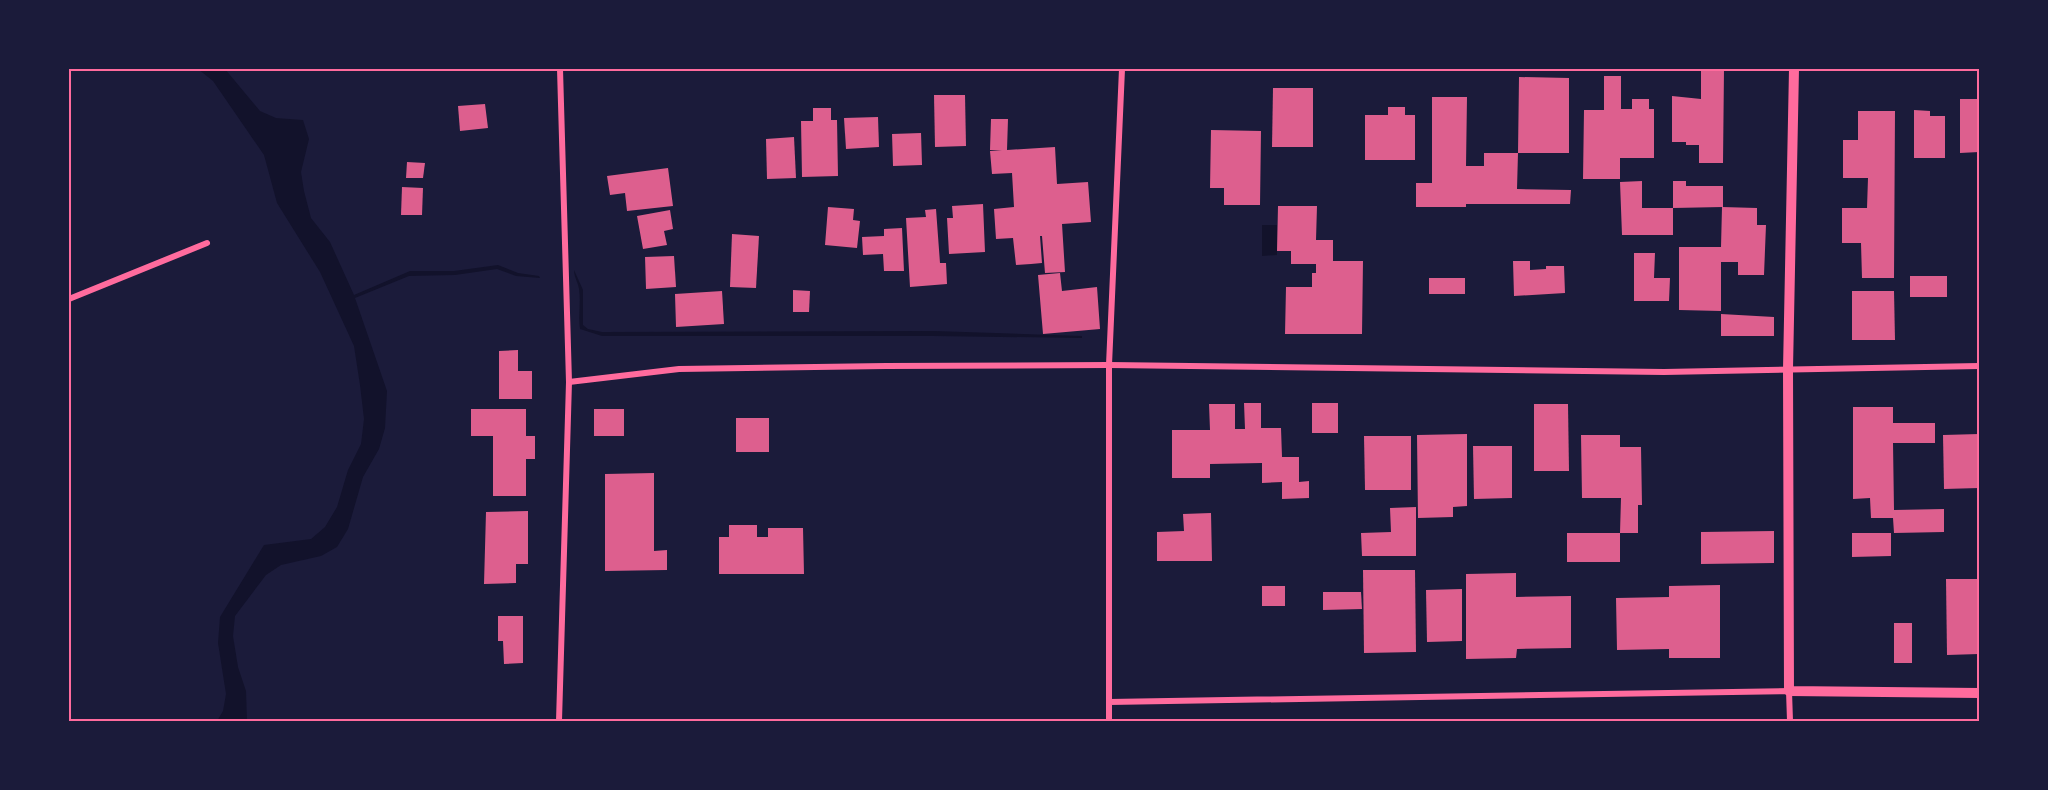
<svg xmlns="http://www.w3.org/2000/svg" width="2048" height="790" font-family="Rubik,sans-serif">
  <rect width="100%" height="100%" fill="#1b1b3a"/>
  <g fill="#12122b">
    <path d="M198,69H225L260,111L276,118L303,120L309,139L301,172L304,191L311,218L330,242L354,295L410,271H454L498,265L518,273L539,276L540,278L516,276L497,269L455,275L409,276L355,298L387,391L385,428L379,449L363,477L348,529L337,547L321,556L281,565L266,575L235,616L233,636L238,667L246,691L247,721H217L223,711L226,694L218,643L220,617L264,545L311,539L325,527L337,507L348,470L361,444L364,419L360,385L354,346L320,272L277,203L264,155L213,81Z"/>
    <path d="M1262,225H1277V255L1262,256Z"/>
    <path d="M574,270L583,290V325L588,329L602,332L934,331L1082,336V338L933,336H602L580,329C578,316 581,302 579,289C578,282 574,277 574,270Z"/>
  </g>
  <g fill="#dd5f8e">
    <path d="M1701,69H1724L1723,163H1699V145H1686V142H1672V96L1701,99Z"/>
    <path d="M1604,76H1621V109H1632V99H1649V109H1654V158H1620V179H1583L1584,110H1604Z"/>
    <path d="M1519,77L1569,78V153H1518L1517,189L1571,190L1570,204H1466V207H1416V183H1432V97H1467L1466,166H1484V153H1518Z"/>
    <path d="M1273,88H1313V147H1272Z"/>
    <path d="M934,95H965L966,146L935,147Z"/>
    <path d="M1960,99H1979V152L1960,153Z"/>
    <path d="M485,104L488,128L460,131L458,106Z"/>
    <path d="M1388,107H1405V115H1415V160H1365V115H1388Z"/>
    <path d="M813,108H831V120H837L838,176L802,177L801,121H813Z"/>
    <path d="M1914,110L1930,111V116H1945V158H1914Z"/>
    <path d="M1858,111H1895L1894,278H1862L1861,243H1842V208H1867L1868,178H1843V140H1858Z"/>
    <path d="M878,117L879,147L846,149L844,118Z"/>
    <path d="M991,119H1008L1007,150L1055,147L1057,184L1088,182L1091,222L1062,224L1065,272L1045,273L1042,236H1040L1042,263L1031,264L1016,265L1013,238L996,239L994,209L1014,207L1012,173L992,174L990,151L1002,150H990Z"/>
    <path d="M1211,130L1261,131L1260,205H1224V188H1210Z"/>
    <path d="M921,133L922,165L893,166L892,134Z"/>
    <path d="M794,137L796,178L767,179L766,139Z"/>
    <path d="M407,162L425,163L423,178H406Z"/>
    <path d="M668,168L673,206L627,211L625,193L610,195L607,176Z"/>
    <path d="M1642,181V208H1673V235H1622L1620,182Z"/>
    <path d="M1673,181H1686V186H1723V207L1673,208Z"/>
    <path d="M402,187L423,188L422,215H401Z"/>
    <path d="M983,204L985,252L949,254L947,218H953L952,206Z"/>
    <path d="M1278,206H1317L1316,240H1333V261H1363L1362,334H1285L1286,287H1312V273H1316V264H1291V251H1277Z"/>
    <path d="M828,207L854,209L853,220L860,221L857,248L825,245Z"/>
    <path d="M1722,207L1757,208V225H1766L1764,275H1738V262H1721V311L1679,310V247H1721Z"/>
    <path d="M936,209L940,263H946L947,284L910,287L906,218L926,217L925,210Z"/>
    <path d="M670,210L673,229L664,231L667,245L643,249L637,216Z"/>
    <path d="M902,228L904,271H884L883,254L863,255L862,237L884,236V229Z"/>
    <path d="M732,234L759,236L756,288L730,287Z"/>
    <path d="M1634,253H1655L1654,278H1670L1669,301H1634Z"/>
    <path d="M674,256L676,287L646,289L645,257Z"/>
    <path d="M1513,261H1530V270L1546,269V266H1564L1565,293L1514,296Z"/>
    <path d="M1060,273L1062,291L1097,287L1100,329L1043,334L1038,275Z"/>
    <rect x="1910" y="276" width="37" height="21"/>
    <rect x="1429" y="278" width="36" height="16"/>
    <path d="M793,290L810,291L809,312H793Z"/>
    <path d="M722,291L724,324L676,327L675,294Z"/>
    <path d="M1852,291H1894L1895,340H1852Z"/>
    <path d="M1721,314L1774,317V336H1721Z"/>
    <path d="M518,350V371H532V399H499V351Z"/>
    <path d="M1244,403H1261V428H1281L1282,457H1299V482L1309,481V498L1282,499V482L1262,483V463L1210,464V478H1172V430H1210L1209,404H1235V429H1245Z"/>
    <rect x="1312" y="403" width="26" height="30"/>
    <path d="M1534,404H1568L1569,471H1534Z"/>
    <path d="M1853,407H1893V423H1935V443H1893L1894,510L1944,509V532L1894,533L1893,518H1871L1870,498L1853,499Z"/>
    <path d="M471,409H526V436H535V459H526V496H493V436H471Z"/>
    <rect x="594" y="409" width="30" height="27"/>
    <rect x="736" y="418" width="33" height="34"/>
    <path d="M1467,434V506L1453,507V517L1418,518L1417,435Z"/>
    <path d="M1979,434V488L1944,489L1943,435Z"/>
    <path d="M1581,435H1620V447H1641L1642,505H1638V533H1620L1621,498H1582Z"/>
    <path d="M1364,436H1411V490H1365Z"/>
    <path d="M1473,446H1512V498L1474,499Z"/>
    <path d="M654,473V551L667,550V570L605,571V474Z"/>
    <path d="M1416,507V556H1362L1361,533L1391,532L1390,508Z"/>
    <path d="M528,511V564H516V583L484,584L486,512Z"/>
    <path d="M1211,513L1212,561H1157V532L1184,531L1183,514Z"/>
    <path d="M729,525H757V537H768V528H803L804,574H719V537H729Z"/>
    <path d="M1774,531V563L1701,564V532Z"/>
    <rect x="1567" y="533" width="53" height="29"/>
    <path d="M1852,533H1891V556L1852,557Z"/>
    <path d="M1363,570H1415L1416,652L1364,653Z"/>
    <path d="M1516,573V597L1571,596V648L1517,649L1516,658L1466,659V574Z"/>
    <path d="M1946,579H1979V654L1947,655Z"/>
    <path d="M1720,585V658H1669V649L1617,650L1616,598L1669,597V586Z"/>
    <rect x="1262" y="586" width="23" height="20"/>
    <path d="M1462,589V641L1427,642L1426,590Z"/>
    <path d="M1323,592H1361L1362,609L1323,610Z"/>
    <path d="M498,616H523V663L504,664L503,641H498Z"/>
    <rect x="1894" y="623" width="18" height="40"/>
  </g>
  <g fill="none" stroke-linecap="round" stroke-linejoin="round">
    <g stroke="#ff6b9d" stroke-width="6">
      <path d="M69,299L207,243"/>
      <path d="M569,382L679,369L886,366L1109,365L1664,372L1979,366"/>
      <path d="M1109,702V365L1122,69"/>
      <path d="M559,721L569,382L560,69"/>
      <path d="M1109,721V702L1789,691L1790,721"/>
    </g>
    <path stroke="#ff6b9d" stroke-width="10" d="M1794,69L1788,369L1789,691L1979,693"/>
  </g>
  <rect width="2048" height="790" fill="none" stroke="#1b1b3a" stroke-width="141"/>
  <rect x="70" y="70" width="1908" height="650" fill="none" stroke="#ff6b9d" stroke-width="2"/>
</svg>
